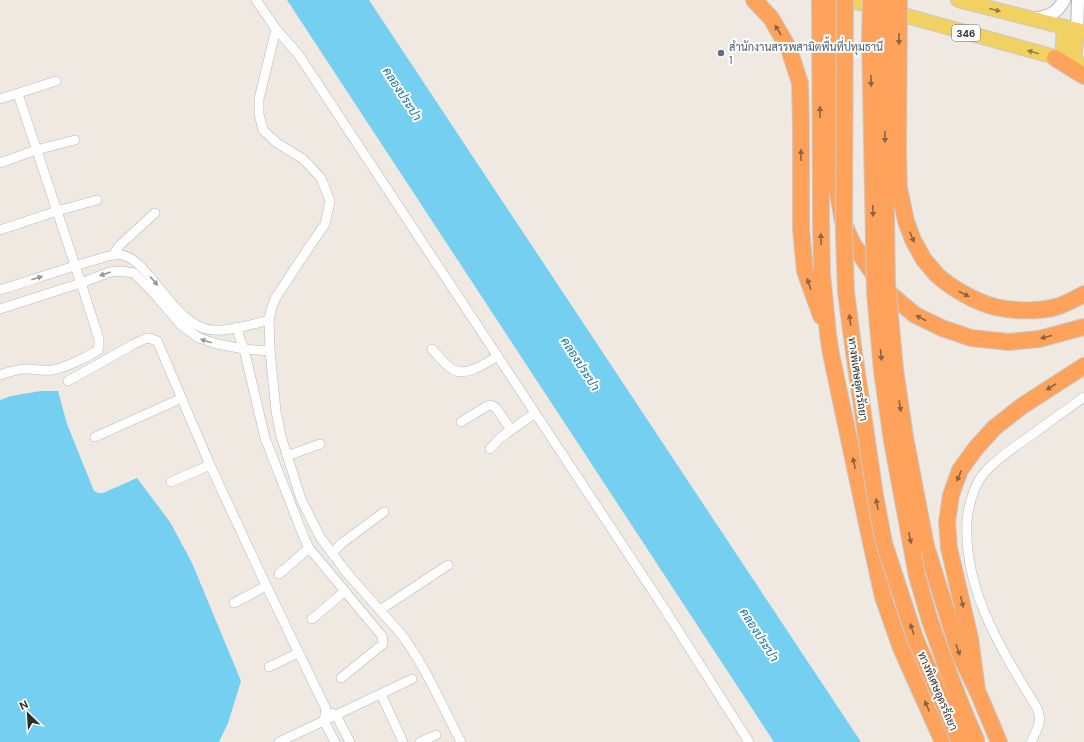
<svg xmlns="http://www.w3.org/2000/svg" width="1084" height="742" font-family="'DM Sans',Sarabun,sans-serif">
  <rect width="100%" height="100%" fill="#efe9e1"/>
  <g fill="#75cff0">
    <path d="M287,0H369L861,742H774Z"/>
    <path d="M41,391H58L67,424L94,491L98,493H103L137,478L170,522L192,563L241,681L228,723L219,742H0V400L11,396Z"/>
  </g>
  <g fill="none" stroke-linecap="round" stroke-linejoin="round">
    <defs>
      <g id="minor">
        <path d="M256,0L276,29L259,99V114L263,130L277,143L303,159L321,178L330,201L325,224L299,262L275,299L271,310L269,320L270,351L276,411L281,436L301,499L320,537L347,573L401,634C426,667 442,706 461,742"/>
        <path d="M276,29L298,54L662,605L749,742"/>
        <path d="M0,99L56,81"/>
        <path d="M0,163L36,150L75,140"/>
        <path d="M0,230L57,211L97,200"/>
        <path d="M113,255L120,245L155,213"/>
        <path d="M0,290C32,280 63,269 95,260C103,258 114,253 122,255C133,257 143,268 150,277C166,295 187,329 213,330C229,332 253,324 269,320"/>
        <path d="M0,309L81,283L110,272L121,271L134,273L158,298L181,325L199,338L217,344L244,349L270,351"/>
        <path d="M237,327L239,336L244,349L265,438L305,540L309,548L382,636L383,644L341,678"/>
        <path d="M432,349C438,355 444,364 452,369C465,378 486,363 498,356"/>
        <path d="M0,375C8,372 19,369 27,369C36,369 44,371 52,370C64,368 88,357 98,350L99,345V339L81,283L18,94"/>
        <path d="M68,381L134,344L147,338L152,339L157,341L159,345L210,465L264,581L326,709L324,721L335,742"/>
        <path d="M461,422L487,406L491,405L496,408L511,430"/>
        <path d="M95,437L182,398"/>
        <path d="M490,449L500,438L535,413"/>
        <path d="M287,456L320,444"/>
        <path d="M171,482L210,465"/>
        <path d="M332,553L342,543L384,512"/>
        <path d="M279,574L309,548"/>
        <path d="M234,603L266,586"/>
        <path d="M380,610L448,565"/>
        <path d="M312,619L345,591"/>
        <path d="M269,667L298,653"/>
        <path d="M381,694L403,742"/>
        <path d="M332,713L336,715L350,742"/>
        <path d="M279,742L412,679"/>
        <path d="M420,742L436,735"/>
        <path d="M1031,742C1037,729 1043,722 1037,708C1002,651 963,590 967,520C969,505 974,484 985,472C998,458 1014,447 1030,436C1048,423 1066,410 1084,397"/>
      </g>
      <g id="secondary">
        <path d="M1033,19C1049,16 1056,15 1064,0"/>
        <path d="M1077,30L1078,0"/>
      </g>
      <g id="primary">
        <path d="M849,0L1084,65"/>
        <path d="M958,0L1084,32"/>
        <path d="M1062,59L1064,27"/>
        <path d="M1074,62L1077,30"/>
      </g>
      <g id="motorway">
        <path d="M754,0L771,18L789,49L800,83L801,126V229L805,271L821,316"/>
        <path d="M820,0L821,221L822,274L828,334L831,354L870,538L883,597L901,648L943,742"/>
        <path d="M836,0L834,142L835,177L843,222L853,244L883,288L915,315L942,328L971,338L1009,342L1039,339L1084,327"/>
        <path d="M1055,58L1084,76"/>
        <path d="M924,260C929,265 933,271 938,276C953,289 976,302 995,307C1012,311 1039,312 1056,307C1066,304 1075,299 1084,294"/>
        <path d="M926,546L960,655L977,690L999,742"/>
        <path d="M977,690L970,638L949,548L947,522L951,495L960,470L976,448L994,428L1022,406L1084,366"/>
      </g>
    </defs>
    <use href="#minor" stroke="#b4b7c1" stroke-width="10"/>
    <use href="#secondary" stroke="#b4b7c1" stroke-width="14"/>
    <use href="#primary" stroke="#c9c9c9" stroke-width="16"/>
    <use href="#motorway" stroke="#c9c9c9" stroke-width="18"/>
    <use href="#minor" stroke="#fff" stroke-width="9"/>
    <use href="#secondary" stroke="#fff" stroke-width="12"/>
    <use href="#primary" stroke="#f2d163" stroke-width="14"/>
    <use href="#motorway" stroke="#ffa35c" stroke-width="16"/>
    <defs>
      <g id="motorway-bridge">
        <path d="M845,0L844,236L846,292L854,353L875,495L884,543L915,638L960,742"/>
        <path d="M871,0L870,39L875,293L882,371L892,441L917,576L930,621L948,671L964,712L977,742"/>
        <path d="M886,0L885,145L887,283L895,369L905,437L926,546"/>
        <path d="M899,0L898,155L899,188L906,221L913,240L924,260"/>
      </g>
    </defs>
    <use href="#motorway-bridge" stroke="#c9c9c9" stroke-width="18" stroke-linecap="butt"/>
    <use href="#motorway-bridge" stroke="#ffa35c" stroke-width="16"/>
  </g>
  <defs><path id="oneway-solid" d="M-6-.8H1V-3.2L6.5 0L1 3.2V.8H-6Z"/></defs>
  <g fill="#908048">
    <use href="#oneway-solid" transform="translate(995 10) rotate(14)"/>
    <use href="#oneway-solid" transform="translate(1033 52) rotate(-164)"/>
  </g>
  <g fill="#8c6343">
    <use href="#oneway-solid" transform="translate(778 30) rotate(-121)"/>
    <use href="#oneway-solid" transform="translate(899 39) rotate(90)"/>
    <use href="#oneway-solid" transform="translate(871 81) rotate(89)"/>
    <use href="#oneway-solid" transform="translate(820 112) rotate(-90)"/>
    <use href="#oneway-solid" transform="translate(885 137) rotate(90)"/>
    <use href="#oneway-solid" transform="translate(801 155) rotate(-90)"/>
    <use href="#oneway-solid" transform="translate(873 211) rotate(89)"/>
    <use href="#oneway-solid" transform="translate(912 237) rotate(68)"/>
    <use href="#oneway-solid" transform="translate(821 239) rotate(-92)"/>
    <use href="#oneway-solid" transform="translate(809 284) rotate(-108)"/>
    <use href="#oneway-solid" transform="translate(964 294) rotate(28)"/>
    <use href="#oneway-solid" transform="translate(921 318) rotate(-153)"/>
    <use href="#oneway-solid" transform="translate(850 320) rotate(-97)"/>
    <use href="#oneway-solid" transform="translate(1046 337) rotate(166)"/>
    <use href="#oneway-solid" transform="translate(881 355) rotate(84)"/>
    <use href="#oneway-solid" transform="translate(1051 387) rotate(147)"/>
    <use href="#oneway-solid" transform="translate(900 406) rotate(82)"/>
    <use href="#oneway-solid" transform="translate(854 463) rotate(-102)"/>
    <use href="#oneway-solid" transform="translate(959 476) rotate(113)"/>
    <use href="#oneway-solid" transform="translate(877 504) rotate(-101)"/>
    <use href="#oneway-solid" transform="translate(910 538) rotate(79)"/>
    <use href="#oneway-solid" transform="translate(962 602) rotate(77)"/>
    <use href="#oneway-solid" transform="translate(912 629) rotate(-108)"/>
    <use href="#oneway-solid" transform="translate(958 650) rotate(70)"/>
    <use href="#oneway-solid" transform="translate(927 706) rotate(-114)"/>
  </g>
  <g fill="#969696">
    <use href="#oneway-solid" transform="translate(105 274) rotate(161)"/>
    <use href="#oneway-solid" transform="translate(37 278) rotate(-18)"/>
    <use href="#oneway-solid" transform="translate(154 281) rotate(50)"/>
    <use href="#oneway-solid" transform="translate(206 341) rotate(-162)"/>
  </g>
  <circle fill="#5c6f8a" stroke="#fff" stroke-width="1.5" cx="721" cy="53" r="4"/>
  <g text-anchor="middle" stroke-width="4" stroke-linejoin="round" paint-order="stroke">
    <rect fill="#fff" stroke="#6d6d6d" stroke-width="1" x="952" y="25" width="28" height="16" rx="3"/>
    <g font-size="10" font-weight="bold" fill="#2e2e2e">
      <text x="966" y="37">346</text>
    </g>
    <g font-size="11" fill="#4e5e75" stroke="#fff" text-anchor="start">
      <text x="729" y="51">สำนักงานสรรพสามิตพื้นที่ปทุมธานี<tspan x="729" dy="13">1</tspan></text>
    </g>
    <g font-size="11" fill="#2e2e2e" stroke="#fff">
      <text transform="translate(858 379) rotate(82)" y="4">ทางพิเศษอุดรรัถยา</text>
      <text transform="translate(938 691) rotate(67)" y="4">ทางพิเศษอุดรรัถยา</text>
    </g>
    <g font-size="12" font-style="italic" fill="#0d6fa3" stroke="#fff">
      <text transform="translate(402 94) rotate(57)" y="4">คลองประปา</text>
      <text transform="translate(580 364) rotate(57)" y="4">คลองประปา</text>
      <text transform="translate(759 635) rotate(57)" y="4">คลองประปา</text>
    </g>
  </g>
  <g transform="translate(28 714) rotate(335)" stroke="#ffffff" stroke-width="3" paint-order="stroke">
  <path d="M0-3L7 15L0 10L-7 15Z" fill="#2e2e2e"/>
  <text y="-6" font-size="11" font-weight="bold" text-anchor="middle" fill="#2e2e2e">N</text>
  </g>
</svg>
